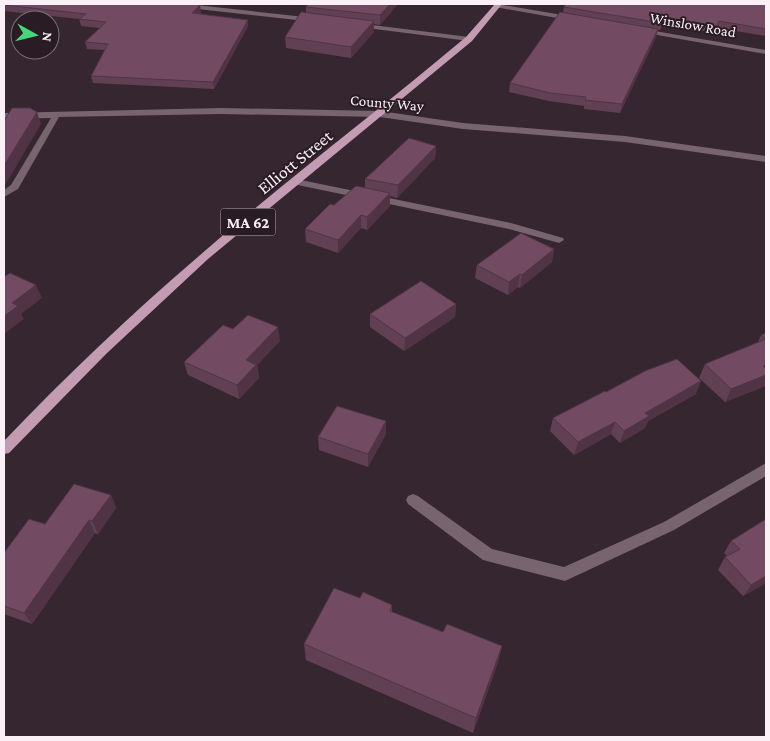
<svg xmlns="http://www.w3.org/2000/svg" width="770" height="741" font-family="'Crimson Pro',serif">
  <rect width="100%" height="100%" fill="#35262f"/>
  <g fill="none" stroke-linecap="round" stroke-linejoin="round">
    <g fill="#77646f" fill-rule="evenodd">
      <path d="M167,4H187L314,18L318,20L314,22L170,6Z"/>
      <path d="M497,4L574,17L578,19L574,21L495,7L493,6Z"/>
      <path d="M356,23L469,37L473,39L469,41L359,27H356Z"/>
      <path d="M637,28L766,50V54L640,32H637Z"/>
      <path d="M221,108L380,111L463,123L625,136L766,156V162L625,142L463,129L380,117L221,114L59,117L18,189L4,197V190L11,185L51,118L4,119V113Z"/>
      <path d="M296,179L511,223L563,238L564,240L559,243L509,229L293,184V180Z"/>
      <path d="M766,463V476L674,530L565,581L483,560L408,504L406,500L408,496L413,494L418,496L492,549L564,567L664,522Z"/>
    </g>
    <path fill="#c39cb3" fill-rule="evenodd" d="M495,4H502L472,41L208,259L106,354L9,453L4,454V441C66,376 131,314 199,256C286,180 378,111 466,37Z"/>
  </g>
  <g fill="#624054">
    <path d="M4,4L201,12L199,13L248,26L214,89L93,83L91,76L105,50L87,49L85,42L100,28L81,26L79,19L4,11Z"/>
    <path d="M398,4L380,25L374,24V32L351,58L286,48L285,37L306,13V7Z"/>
    <path d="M766,4V36L717,28L715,33L663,24L660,30H658L656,37L620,113L584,109V106L549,101L509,92L510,83L563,12L564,7Z"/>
    <path d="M436,146L435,158L397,198L390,196V206L367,230L361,228L338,253L306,242L305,229L334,205L365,188V179Z"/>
    <path d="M554,249L552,262L520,288L518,287L508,295L475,278L477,265Z"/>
    <path d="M456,304L455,317L404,351L370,327V314Z"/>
    <path d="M233,329L280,341L257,365L259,378L239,399L188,375L184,362Z"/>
    <path d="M766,333V383L765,386L725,402L699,378L705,364L758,342L761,335Z"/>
    <path d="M606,392L696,394L648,421L645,428L620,443L611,434L574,455L550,431L553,418Z"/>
    <path d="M386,421V434L368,467L319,450L318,437Z"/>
    <path d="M111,495L116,508L98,534L95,533L32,624L4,614V553Z"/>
    <path d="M766,519V583L743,596L718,570L725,557L727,556L724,553L731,541Z"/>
    <path d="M360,598L392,605V612L443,632L502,646L498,662L473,733L306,660L304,644Z"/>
  </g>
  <g fill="#503445">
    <path d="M390,4H398L380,25V15Z"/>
    <path d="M200,5L201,12L193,19L192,13Z"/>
    <path d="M248,20V26L214,89L213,82Z"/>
    <path d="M374,21V32L351,58V47Z"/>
    <path d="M658,29L656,37L620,113L622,104Z"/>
    <path d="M37,112L41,124L4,187V166Z"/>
    <path d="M436,146L435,158L397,198L398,185Z"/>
    <path d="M390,193V206L367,230V217Z"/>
    <path d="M361,215V228L338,253V240Z"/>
    <path d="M554,249L552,262L520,288L522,275Z"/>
    <path d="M520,274L518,287L508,295L509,282Z"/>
    <path d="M36,285L42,298L21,314L24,319L4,334V316L12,303Z"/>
    <path d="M456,304L455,317L404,351L405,338Z"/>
    <path d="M278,327L280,341L257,365L259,378L239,399L237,385L246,360Z"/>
    <path d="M766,365V383L765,386L725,402L731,389Z"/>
    <path d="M701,381L696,394L648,421L645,428L620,443L624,431L645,413Z"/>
    <path d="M386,421V434L368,467V454Z"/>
    <path d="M615,422L611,434L574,455L578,442Z"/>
    <path d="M111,495L116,508L98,534L92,521Z"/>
    <path d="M89,520L95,533L32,624L24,613Z"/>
    <path d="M766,576V583L743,596L751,585Z"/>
    <path d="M502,646L498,662L473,733L476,718Z"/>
  </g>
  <g fill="#724a62" stroke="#503445">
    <path d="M4,4H190L200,5L192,13L248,20L213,82L91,76L108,44L85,42L106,22L79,19L86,14L4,5Z"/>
    <path d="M308,4H390L380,15L306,7Z"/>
    <path d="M566,4H766V29L719,21L717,26L665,17L661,23L564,7Z"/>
    <path d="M301,12L374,21L351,47L285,37Z"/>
    <path d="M560,12L658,29L622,104L585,100L586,97L550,93L510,83Z"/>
    <path d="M12,108H30L37,112L4,166V121Z"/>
    <path d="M409,138L436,146L398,185L365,179Z"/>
    <path d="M356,186L390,193L367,217L361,215L338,240L305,229L330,204L334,205Z"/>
    <path d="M521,233L554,249L522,275L520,274L509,282L477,265Z"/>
    <path d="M10,273L36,285L12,303L18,306L4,316V277Z"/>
    <path d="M421,281L456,304L405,338L370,314Z"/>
    <path d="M248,315L278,327L246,360L256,365L237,385L184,362L223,325L233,329Z"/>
    <path d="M766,333V365L763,366L766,369V375L731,389L705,364L766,339L761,335Z"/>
    <path d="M677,359L701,381L645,413L649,416L624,431L615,422L578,442L553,418L605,391L606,392L645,371Z"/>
    <path d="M337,406L386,421L368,454L318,437Z"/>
    <path d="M74,484L111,495L92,521L89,520L24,613L4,606V553L29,519L45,524Z"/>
    <path d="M766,519V576L751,585L725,557L740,549L731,541Z"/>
    <path d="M334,588L360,598L363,592L392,605L390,611L443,632L447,624L502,646L476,718L304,644Z"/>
  </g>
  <g text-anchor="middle" stroke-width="4" stroke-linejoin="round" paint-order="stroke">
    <g font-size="15" fill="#faf0f6" stroke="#2a1c25">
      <text transform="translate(693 25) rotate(10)" y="5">Winslow Road</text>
      <text transform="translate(387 103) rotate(5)" y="5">County Way</text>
    </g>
    <rect fill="#2a1c25" stroke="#bcb0b7" stroke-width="1" x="220.5" y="208.5" width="55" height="27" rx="4"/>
    <g font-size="16" font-weight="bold" fill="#faf0f6">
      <text x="248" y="228">MA 62</text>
    </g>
    <g font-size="18" fill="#faf0f6" stroke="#2a1c25">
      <text transform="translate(295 162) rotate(-39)" y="6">Elliott Street</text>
    </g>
  </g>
  <rect width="770" height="741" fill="none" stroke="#faf0f6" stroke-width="10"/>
  <g transform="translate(35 35) rotate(98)"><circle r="24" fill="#2a1c25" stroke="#7d7179"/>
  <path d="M0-4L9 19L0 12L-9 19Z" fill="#45d77a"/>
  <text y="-8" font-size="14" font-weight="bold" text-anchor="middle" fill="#faf0f6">N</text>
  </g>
</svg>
